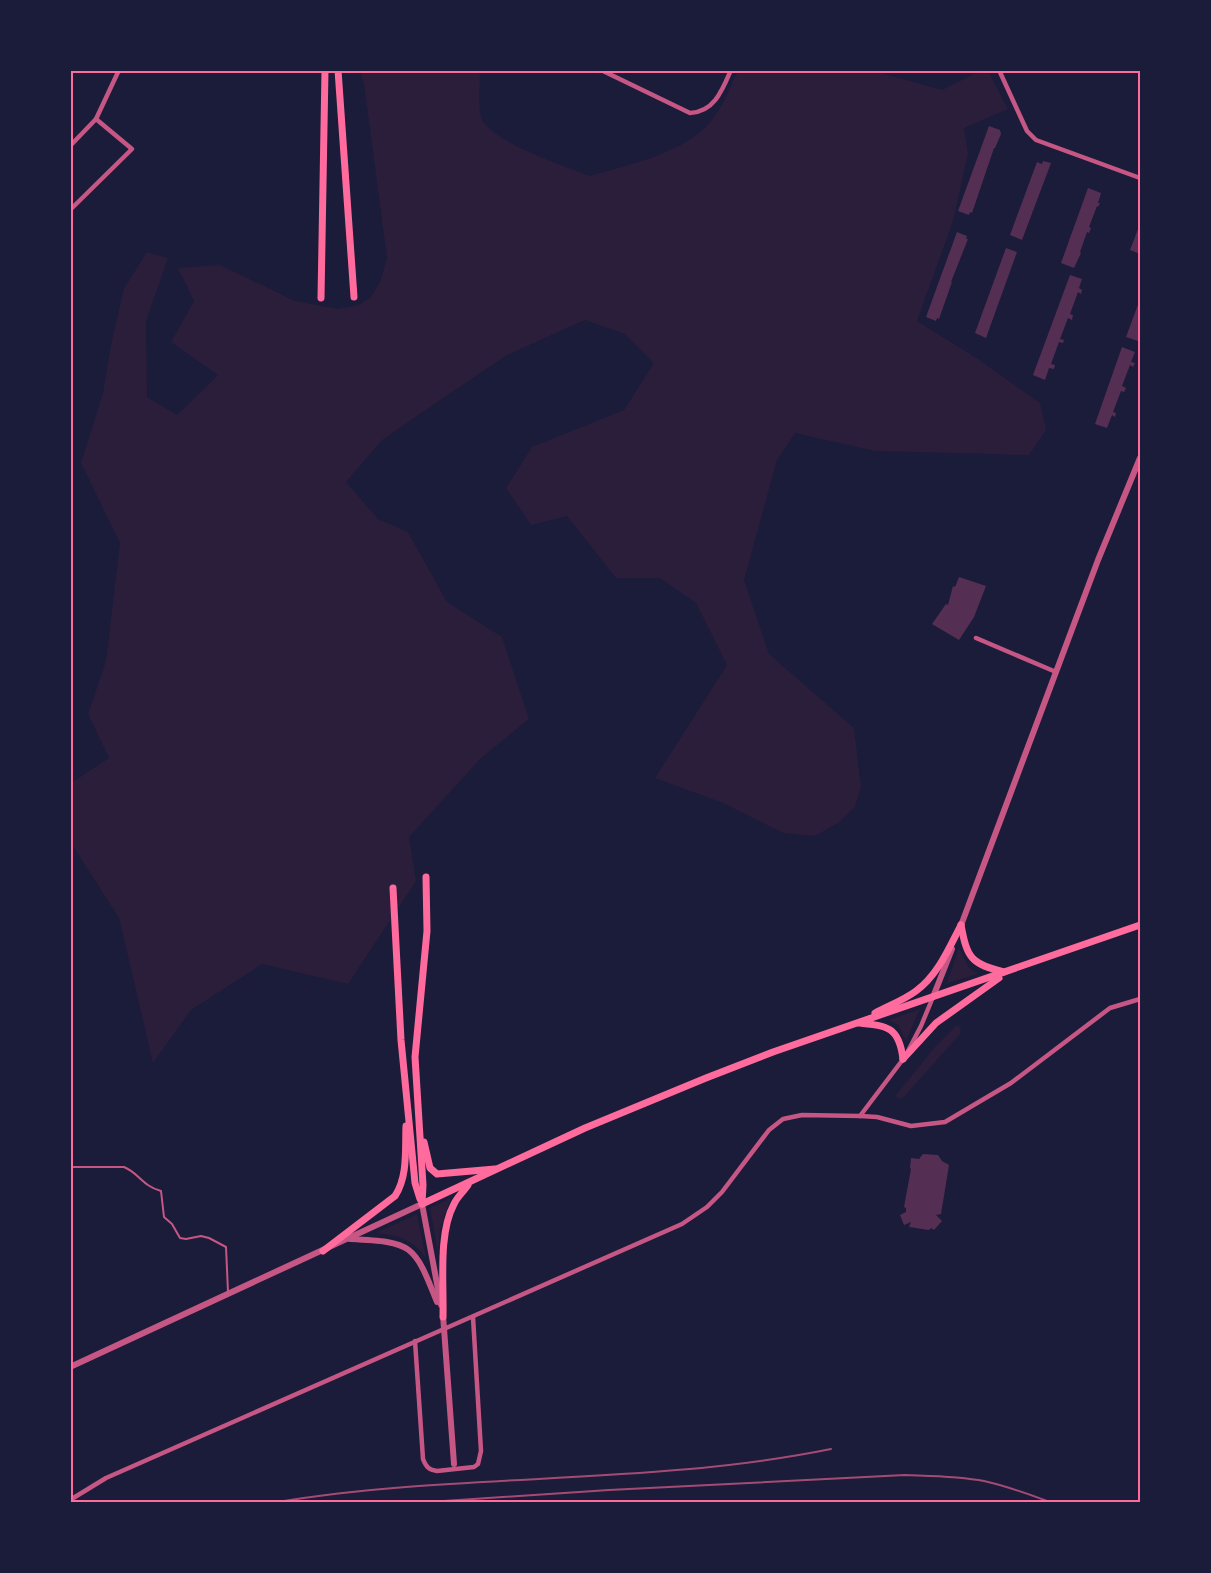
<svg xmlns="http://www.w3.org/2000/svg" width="1211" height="1573" font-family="Lora,serif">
  <rect width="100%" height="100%" fill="#1b1b3a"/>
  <g fill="#2a1e3b">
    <path d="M360,71H480C480,83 478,106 481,117C488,141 567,167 590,176C633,163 691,153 717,113C726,100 731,84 738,71H874L942,90L980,71H988L1008,109L964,128L968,154L953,221L917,321L978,359L1040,403L1046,430L1029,455L875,451L795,433L777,460L744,580L769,654L854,728L861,787L855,807L838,823L815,836L783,833L723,803L655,778L727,665L696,603L660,578H616L567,516L531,525L506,488L532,447L624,410L654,363L625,334L585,320L507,355L424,411L381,441L346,482L378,519L408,532L447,602L502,637L529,719L481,758L409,837L416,881L348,984L262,964L191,1010L153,1063L119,918L71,843V783L109,758L88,714L106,661L120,543L81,463L103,393L111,345L124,288L147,252L168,258L146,321L147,397L177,415L218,375L171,342L194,301L178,268L220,265L295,301L338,309L359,305L371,297L380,282L387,258L364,83Z"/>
    <path d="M959,948L969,968L978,974L947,983Z"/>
    <path d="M920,1009L906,1041L898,1025L889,1020Z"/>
    <path d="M957,1025L961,1028L960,1034L903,1098H897L896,1095L935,1047Z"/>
    <path d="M451,1198L440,1229L438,1254L430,1208Z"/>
    <path d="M417,1214L426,1259C417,1240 396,1235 376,1233Z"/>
  </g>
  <g fill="#542f53">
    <path d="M989,126L1000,130L1001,134L995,148H994L972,213L970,212L969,215L958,211Z"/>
    <path d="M1043,161L1051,163L1022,240L1010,235L1037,162L1042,164Z"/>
    <path d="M1088,188L1101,193L1098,203H1100L1098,207L1097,206L1089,227L1091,228L1089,233L1087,232L1080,252L1081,253L1074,268L1061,263Z"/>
    <path d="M1140,224V254L1130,250Z"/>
    <path d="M957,232L967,236L966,239H968L951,282H952L939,319L937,318L936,321L926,317Z"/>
    <path d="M1006,248L1017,252L986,338L975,333Z"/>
    <path d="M1070,275L1082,279L1079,288L1082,290L1081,294L1078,292L1070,314L1073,315L1072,320L1068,318L1060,339L1064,340L1063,343L1059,342L1051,364L1055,365L1054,369L1049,368L1045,380L1033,375Z"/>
    <path d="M1140,299V336L1138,341L1126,337Z"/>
    <path d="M1122,347L1135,352L1131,362L1135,363L1133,367L1130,365L1122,386L1126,388L1124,392L1121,391L1113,412L1116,413L1115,417L1112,415L1107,428L1095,424Z"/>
    <path d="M959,577L986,586L974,617L959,640L932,624L946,604L948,605L953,586L955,587Z"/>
    <path d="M923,1154L938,1155L942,1161L949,1165L941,1214L936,1215L942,1221L934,1230L931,1228L929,1230L909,1227L911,1222L904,1225L900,1215L906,1212V1208L904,1207L911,1169L910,1168L911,1158L919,1159Z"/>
  </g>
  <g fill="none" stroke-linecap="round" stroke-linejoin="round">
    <path stroke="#c65784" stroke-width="2" d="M70,1167H124C139,1173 142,1186 161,1191L164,1217L172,1224L180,1238L186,1239L201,1236L209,1238L226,1247L228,1292"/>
    <g stroke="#c65784" stroke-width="4.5">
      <path d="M601,70L690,113C714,112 722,91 731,70"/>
      <path d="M999,70L1027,131L1036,140L1140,178"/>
      <path d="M70,146L96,119L119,70"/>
      <path d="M70,210L132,149L96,119"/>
      <path d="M976,638L1056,672"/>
      <path d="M908,1051L921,1026L933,997"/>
      <path d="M860,1116L904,1058"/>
      <path d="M415,1341L423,1459C426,1467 429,1470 437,1471L474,1467L478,1464L481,1451L473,1317"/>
      <path d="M70,1500L106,1478L682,1224L707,1207L722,1192L769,1130L783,1119L802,1115L860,1116L877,1117L911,1126L945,1122L1011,1083L1110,1008L1140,999"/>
    </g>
    <g stroke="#c65784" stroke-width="6">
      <path d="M960,928L1098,560L1140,458"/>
      <path d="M933,997L952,949"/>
      <path d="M350,1239C413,1242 414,1244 437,1302"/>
      <path d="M443,1315L454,1464"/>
      <path d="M70,1367L422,1204L441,1305"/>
    </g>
    <g stroke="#ff6b9d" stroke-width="7">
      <path d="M338,70L354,297"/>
      <path d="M321,298L325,70"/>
      <path d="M393,888L401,1040L415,1183L420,1199"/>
      <path d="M961,925C967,958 971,964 1004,972"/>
      <path d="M875,1013C888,1006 904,1000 916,991C938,975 949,948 961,925"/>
      <path d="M859,1023C888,1026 899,1027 903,1059"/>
      <path d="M903,1059L936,1023L999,978"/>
      <path d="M424,1142L430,1168L437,1174L495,1169"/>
      <path d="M422,1204L585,1128L706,1078L773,1052L1140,925"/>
      <path d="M422,1204L423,1185L415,1057L427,931L426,877"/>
      <path d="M323,1251L395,1196C408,1176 405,1150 406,1126"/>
      <path d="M443,1317C444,1283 438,1234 454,1204C457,1197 464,1191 468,1185"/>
    </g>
    <g stroke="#a44b75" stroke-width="2">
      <path d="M278,1502C461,1472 649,1486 831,1449"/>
      <path d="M429,1502L609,1490L905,1475C931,1476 958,1476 984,1481C1007,1486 1028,1494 1050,1502"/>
    </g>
  </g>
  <rect width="1211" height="1573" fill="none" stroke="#1b1b3a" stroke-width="144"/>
  <rect x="72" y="72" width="1067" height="1429" fill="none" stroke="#ff6b9d" stroke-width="2"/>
</svg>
